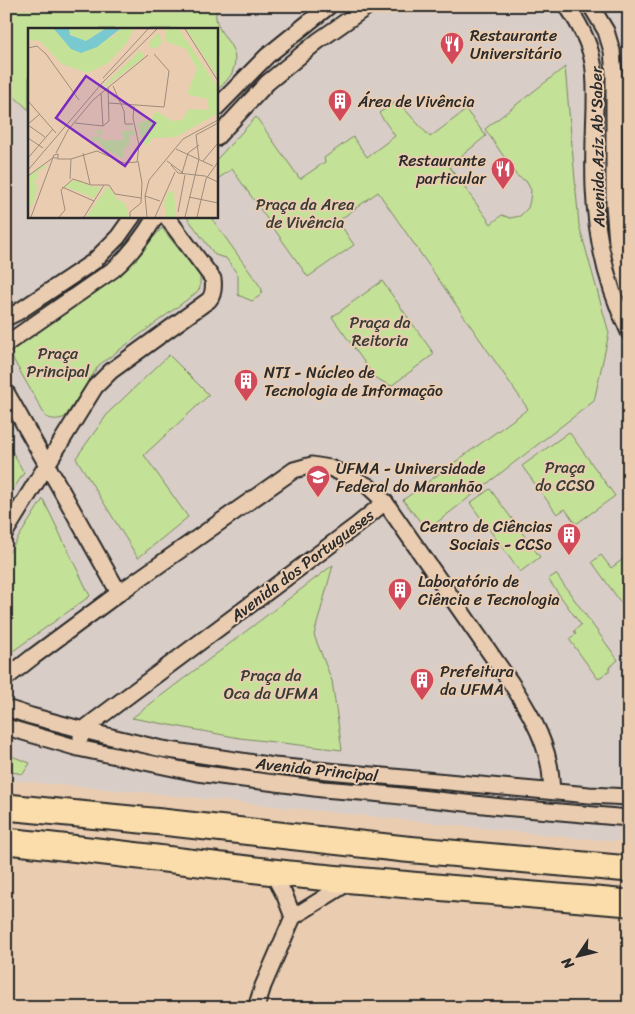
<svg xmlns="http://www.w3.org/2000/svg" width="635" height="1014" font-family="Sriracha,sans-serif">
  <rect width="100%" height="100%" fill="#eacdb1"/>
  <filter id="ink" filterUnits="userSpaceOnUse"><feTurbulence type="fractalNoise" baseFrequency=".02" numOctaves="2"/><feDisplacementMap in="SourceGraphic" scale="10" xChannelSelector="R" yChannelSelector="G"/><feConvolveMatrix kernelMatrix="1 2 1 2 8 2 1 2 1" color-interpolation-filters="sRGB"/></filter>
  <g filter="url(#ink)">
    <path fill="#d9cdc7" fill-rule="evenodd" d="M6,6H629V842L575,838L140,792L6,780ZM29,29H216V216H29Z"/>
    <g fill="#c4e198" stroke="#788662">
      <path d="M6,6H218C217,10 215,15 216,18C219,39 243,46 232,73C229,79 221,86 216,91V29H29V110L6,89Z"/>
      <path d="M565,67L579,225L609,333L594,401L427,530L403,500L528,409L378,192L338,221L354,245L308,277L232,169L216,180V160L256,117L300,179L325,162L324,158L353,137L367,157L395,136L379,113L397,101L430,137L466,110L486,136L449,166L491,224L502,215L510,218L520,216L528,208L530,200L531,190L526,181L517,176L485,129Z"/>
      <path d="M186,216H210L262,289L261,295L252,301L238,295V275L226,258L215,255Z"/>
      <path d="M162,228L200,276V288L196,293L99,365L65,417C58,420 53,420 46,417L13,359L12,354L13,349L122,272Z"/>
      <path d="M382,281L434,354L391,386L372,376L367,366L332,317Z"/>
      <path d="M169,355L209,395L144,455L188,517L138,558L76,458L109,412Z"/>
      <path d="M569,432L615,496L576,524L565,509L557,514L522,466Z"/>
      <path d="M6,440L24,473L6,500Z"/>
      <path d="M490,489L540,557L520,572L470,503Z"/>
      <path d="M43,499L90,596L6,656V557Z"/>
      <path d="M601,555L611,568L629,555V614L592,562Z"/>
      <path d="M333,565L314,635L332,681L342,750L240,738L132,718Z"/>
      <path d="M556,574L618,660L609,668L610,670L598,679L569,639L576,634L574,631L581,625L548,579Z"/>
      <path d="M6,754L30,763L23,774L6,771Z"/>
    </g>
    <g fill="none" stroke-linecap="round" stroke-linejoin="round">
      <defs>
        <g id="minor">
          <path d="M567,6C578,22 588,39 592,58C596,74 595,91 595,107C594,134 593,161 594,188C596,237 607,287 629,332"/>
          <path d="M591,6L606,31L612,51L614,74V204L617,243L629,291"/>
          <path d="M216,108L267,56L329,6"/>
          <path d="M216,138L267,83L318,41L368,6"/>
          <path d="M6,318L18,312L93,262L118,237L133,216"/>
          <path d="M6,344L114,269C131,254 144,236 156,216"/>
          <path d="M6,392L119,593"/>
          <path d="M6,531L95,387L111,371L209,300C214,294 214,287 213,279L166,216"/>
          <path d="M6,678L34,656L119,593L294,470L312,465L330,468L354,479L368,486L385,502L511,683C527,708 543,734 549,764C551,773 551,782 552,791"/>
          <path d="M6,708L31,716L95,733L162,749L274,766L589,795L629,797"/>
          <path d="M6,727L78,748L197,773L322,789L373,793L502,807L629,818"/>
          <path d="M81,737L83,730L97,719L357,525L385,502"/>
          <path d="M272,872L285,896L293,917L351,881"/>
          <path d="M256,1008L263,986L293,917"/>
        </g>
        <g id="trunk">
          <path d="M6,807L162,822L405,849L629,869"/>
          <path d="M6,841C104,851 202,864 300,875C409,886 519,893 629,903"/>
        </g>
      </defs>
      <use href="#minor" stroke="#2b2b2b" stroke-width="19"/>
      <use href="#trunk" stroke="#2b2b2b" stroke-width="29"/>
      <use href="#minor" stroke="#eacdb1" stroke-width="15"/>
      <use href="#trunk" stroke="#faddab" stroke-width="25"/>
    </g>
  </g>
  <defs>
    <symbol id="restaurant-pin" viewBox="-11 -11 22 30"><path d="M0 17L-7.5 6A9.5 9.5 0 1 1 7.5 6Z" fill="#d1495b" stroke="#eacdb1"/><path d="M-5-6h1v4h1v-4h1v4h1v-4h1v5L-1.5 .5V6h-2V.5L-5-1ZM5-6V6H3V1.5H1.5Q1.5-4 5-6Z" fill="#fff"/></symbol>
    <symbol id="building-pin" viewBox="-11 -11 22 30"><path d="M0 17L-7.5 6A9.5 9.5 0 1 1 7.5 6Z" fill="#d1495b" stroke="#eacdb1"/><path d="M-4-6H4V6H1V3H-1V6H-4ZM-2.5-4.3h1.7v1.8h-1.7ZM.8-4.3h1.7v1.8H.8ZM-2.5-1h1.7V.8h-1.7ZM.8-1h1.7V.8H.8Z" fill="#fff"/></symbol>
    <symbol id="university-pin" viewBox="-11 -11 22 30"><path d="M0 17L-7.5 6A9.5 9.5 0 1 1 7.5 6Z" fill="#d1495b" stroke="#eacdb1"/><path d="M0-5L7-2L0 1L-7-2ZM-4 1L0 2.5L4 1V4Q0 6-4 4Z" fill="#fff"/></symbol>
  </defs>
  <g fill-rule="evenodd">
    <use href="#restaurant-pin" x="438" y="30" width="28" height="38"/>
    <use href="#building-pin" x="326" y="87" width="28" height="38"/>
    <use href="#restaurant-pin" x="489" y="155" width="28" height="38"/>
    <use href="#building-pin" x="232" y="367" width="28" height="38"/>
    <use href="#university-pin" x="304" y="463" width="28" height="38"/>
    <use href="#building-pin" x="555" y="521" width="28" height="38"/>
    <use href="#building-pin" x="386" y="576" width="28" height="38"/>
    <use href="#building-pin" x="408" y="666" width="28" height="38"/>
  </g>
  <g text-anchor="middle" stroke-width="4" stroke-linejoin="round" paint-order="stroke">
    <g font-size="16" fill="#2b2b2b" stroke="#eacdb1" text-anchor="start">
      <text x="470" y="41">Restaurante<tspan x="470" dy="18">Universitário</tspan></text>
      <text x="358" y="107">Área de Vivência</text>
      <text x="486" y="166" text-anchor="end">Restaurante<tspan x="486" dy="18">particular</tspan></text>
      <text x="264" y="378">NTI - Núcleo de<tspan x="264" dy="18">Tecnologia de Informação</tspan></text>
      <text x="336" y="474">UFMA - Universidade<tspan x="336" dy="18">Federal do Maranhão</tspan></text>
      <text x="552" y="532" text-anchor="end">Centro de Ciências<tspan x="552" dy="18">Sociais - CCSo</tspan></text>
      <text x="418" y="587">Laboratório de<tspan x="418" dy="18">Ciência e Tecnologia</tspan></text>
      <text x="440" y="677">Prefeitura<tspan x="440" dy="18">da UFMA</tspan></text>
    </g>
    <g font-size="16" fill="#2b2b2b" stroke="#eacdb1">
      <text transform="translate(597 147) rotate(-91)" y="6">Avenida Aziz Ab'Saber</text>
      <text transform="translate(302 565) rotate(-37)" y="6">Avenida dos Portugueses</text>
      <text transform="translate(317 769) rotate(6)" y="6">Avenida Principal</text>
    </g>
    <g font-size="16" fill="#3a3d36" stroke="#eacdb1">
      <text x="305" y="210">Praça da Area<tspan x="305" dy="18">de Vivência</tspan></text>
      <text x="380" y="328">Praça da<tspan x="380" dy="18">Reitoria</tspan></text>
      <text x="58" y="359">Praça<tspan x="58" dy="18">Principal</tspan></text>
      <text x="565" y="473">Praça<tspan x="565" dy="18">do CCSO</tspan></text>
      <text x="271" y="681">Praça da<tspan x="271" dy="18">Oca da UFMA</tspan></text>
    </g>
  </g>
  <g transform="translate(28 28)">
    <rect width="190" height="190" fill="#eacdb1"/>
    <path d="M0,1H26L43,21L85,9L92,1H106L98,16L80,35L60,45L34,36L12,13L0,12ZM35,1H77L58,13L51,12ZM138,1H151L189,58L190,85L148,109L125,110L118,119L109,96L124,90L128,83L144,93L154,92L161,81L181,82L179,71L159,66L169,41L158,21L137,13ZM158,1H190V50ZM131,5L134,15L127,21L122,19L121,14ZM113,22L116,29L74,61L73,60ZM95,98H104L107,107H101V117L95,122V130L76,121L71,113H64V109H71V106L64,103H71L74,99V112H96L93,103H104V100ZM17,136V140L10,143V151L5,153L9,157L8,167L5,176L0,180V149ZM47,152L65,159H73L66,170L36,158ZM80,158L90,172L97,175L101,189H58ZM146,163L148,189H138L136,175L140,164Z" fill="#c4e198"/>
    <path d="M26,1H41L42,7L58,13L77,1H92L69,19L53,25L43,21Z" fill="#79cad0"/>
    <path fill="none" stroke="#9e8c7b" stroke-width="1" d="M157,1L190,53M0,20L9,18L18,26L51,72M75,50L120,1M85,58L96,83L97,96H105M73,65L75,98M0,73L28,105M81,75L136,79L141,43L126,26M47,95L75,98M0,96L12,86M0,97L17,109M75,98L81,93L80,60M0,110L15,120M148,121L185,138M28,125L40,102L65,72L120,27M55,125L62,156M0,130L25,101M29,131H43L69,123L96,135L109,134L111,117L105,90L106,78M139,133L155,145M175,133L190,115M143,137L150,145L177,148L190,154M0,142L76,53L129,1M154,145L160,125L171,117M0,148L26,129M42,151L43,131M34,159L66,173M117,168L132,173M161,169L190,175M150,184L157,147M3,189L26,127L30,126V130H26M31,189L37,182L33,162L45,151L63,157H81L87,166L113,170M56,189L76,157M102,189V184L113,175L114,155L110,133M119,189L117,168L121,152L155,111L190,92M127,189L147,144M157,189L171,131L168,107L190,95M169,189L178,151L190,134"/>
    <path fill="#7b2cbf" fill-opacity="0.15" stroke="#7b2cbf" stroke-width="2.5" d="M58,48L127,95L97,138L28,90Z"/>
    <rect width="190" height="190" fill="none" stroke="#2b2b2b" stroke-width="2.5"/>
  </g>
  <rect width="635" height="1014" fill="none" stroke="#eacdb1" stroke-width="25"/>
  <rect x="12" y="12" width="610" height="989" fill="none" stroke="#2b2b2b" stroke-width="2" filter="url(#ink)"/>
  <g transform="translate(578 956) rotate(235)" stroke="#eacdb1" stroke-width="4" paint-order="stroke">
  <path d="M0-4L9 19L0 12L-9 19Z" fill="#2b2b2b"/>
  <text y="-8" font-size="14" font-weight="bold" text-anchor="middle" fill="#2b2b2b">N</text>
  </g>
</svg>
